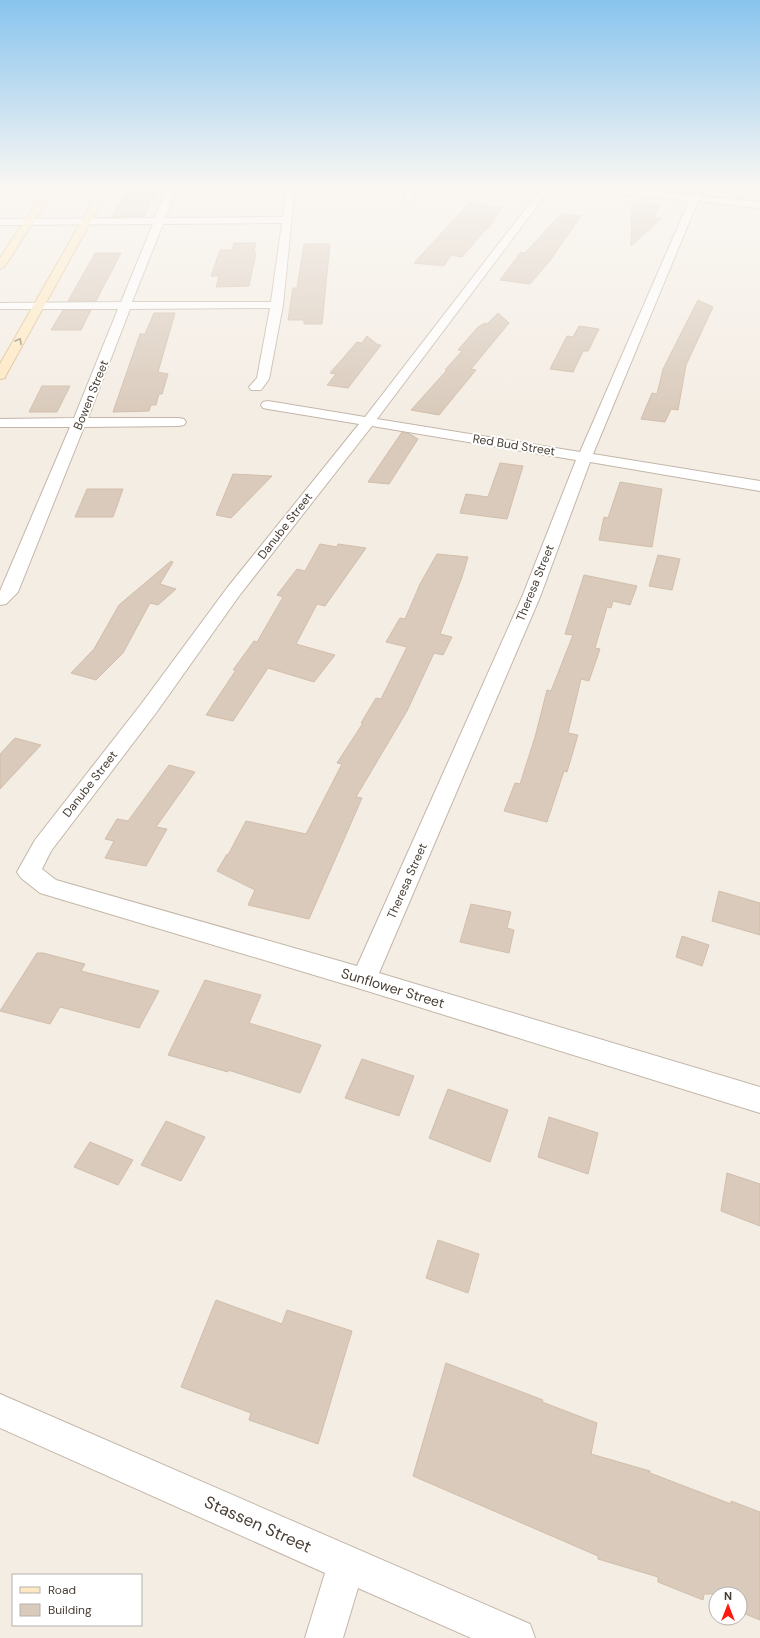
<svg xmlns="http://www.w3.org/2000/svg" width="760" height="1638" font-family="'DM Sans',sans-serif">
  <rect width="100%" height="100%" fill="#f4ede4"/>
  <g fill="#d9cabb" stroke="#d2beaa">
    <path d="M130,185H159L144,217H112Z"/>
    <path d="M469,203L502,207L489,228H487L462,257L451,255L444,266L414,263Z"/>
    <path d="M632,203L659,205L654,218H662L631,246Z"/>
    <path d="M561,214L581,216L549,262L530,284L500,280L521,252L525,253Z"/>
    <path d="M234,243H256L254,253H256L249,286L216,287L219,276H211L220,250H232Z"/>
    <path d="M304,244H330L322,324H304V320H288L293,288H297Z"/>
    <path d="M95,253H121L96,301H68Z"/>
    <path d="M698,300L713,307L686,365L678,410L671,409L665,422L641,419L652,393L657,394L663,369Z"/>
    <path d="M63,310H91L81,330H51Z"/>
    <path d="M154,313H175L158,372L168,374L162,394H159L156,405H151L149,411L113,412L140,334H145Z"/>
    <path d="M498,313L509,323L471,369L476,370L439,415L411,410L447,370H445L462,351L458,350L478,327L485,323L487,324Z"/>
    <path d="M579,326L599,329L588,351H583L573,372L550,369L567,336L573,337Z"/>
    <path d="M367,336L378,345H381L348,388L327,385L336,374L330,373L357,342L362,343Z"/>
    <path d="M42,386H70L57,412H29Z"/>
    <path d="M402,432L410,434L418,439L389,484L368,482Z"/>
    <path d="M500,463L523,466L507,519L460,513L466,494L488,497Z"/>
    <path d="M233,474L272,476L231,518L216,515Z"/>
    <path d="M620,482L662,489L652,547L599,540L604,517L608,518Z"/>
    <path d="M87,489H123L113,517H75Z"/>
    <path d="M320,544L337,547L338,544L366,548L325,606L317,604L296,644L335,655L314,682L268,668L233,721L206,715L236,670H233L254,641L257,642L283,597L277,595L297,569L305,571Z"/>
    <path d="M437,554L468,557L462,577L440,634L452,637L443,655L434,653L407,711L356,797L362,798L309,919L248,905L255,890L217,871L227,854L228,855L246,821L306,834L342,764L337,763L363,723H361L376,698L381,699L407,647L386,642L400,618L405,619L420,584Z"/>
    <path d="M658,555L680,559L672,590L649,586Z"/>
    <path d="M171,561L173,562L160,584L176,589L158,605L150,603L123,653L96,680L71,673L94,649L119,605Z"/>
    <path d="M584,575L637,586L630,605L613,601L611,608L607,607L595,648L600,649L589,681L581,679L568,733L578,735L567,772L564,771L547,822L504,811L515,783L520,784L535,737L547,690L551,691L573,635L565,634Z"/>
    <path d="M15,738L41,745L0,789V754Z"/>
    <path d="M169,765L195,772L156,827L167,829L146,866L105,858L114,841L105,839L117,819L128,821Z"/>
    <path d="M719,891L760,903V935L712,921Z"/>
    <path d="M471,904L511,912L507,928L514,930L509,953L460,942Z"/>
    <path d="M682,936L709,945L702,966L676,957Z"/>
    <path d="M37,953H43L85,964L81,971L159,991L139,1028L60,1007L50,1024L0,1011Z"/>
    <path d="M205,980L261,995L249,1023L321,1045L300,1093L228,1070V1072L168,1055Z"/>
    <path d="M362,1059L414,1076L399,1116L345,1098Z"/>
    <path d="M448,1089L508,1110L490,1162L429,1138Z"/>
    <path d="M549,1117L598,1133L588,1174L538,1157Z"/>
    <path d="M166,1121L205,1137L181,1181L141,1165Z"/>
    <path d="M90,1142L133,1160L118,1185L74,1167Z"/>
    <path d="M727,1173L760,1184V1226L721,1211Z"/>
    <path d="M438,1240L479,1254L468,1293L426,1278Z"/>
    <path d="M216,1300L282,1324L287,1310L352,1331L318,1444L249,1420L251,1413L181,1387Z"/>
    <path d="M446,1363L543,1400L542,1402L597,1423L591,1454L650,1471V1473L731,1504V1501L760,1512V1620L740,1612V1594H704L703,1600L658,1582V1577L598,1559V1556L413,1476Z"/>
  </g>
  <g fill="none" stroke-linecap="round" stroke-linejoin="round">
    <defs>
      <g id="minor">
        <path d="M168,185H177L165,218L283,217L287,185H295L283,305L269,379L261,390H251L249,387L257,378L270,308L130,309L88,418H179L184,419L186,422L184,425L179,426L84,427L18,592L6,604L0,605V591L70,427H0V419L74,418L118,309H0V303L121,302L153,224L0,225V219L155,218ZM282,223L271,302H132L163,224Z"/>
        <path d="M404,185H412L414,198L412,200H406Z"/>
        <path d="M544,185H553L377,419L580,452L689,201L564,188L560,185H591L691,195L695,185H704L700,196L760,202V208L698,201L593,454L760,481V491L590,462L540,597L379,973L760,1087V1113L364,990L40,893L21,878L17,872L35,840L142,703L227,588L359,424L268,409L263,408L261,405L263,402L268,401L365,417ZM372,426L576,460L522,597L357,966L56,880L42,869L51,851L156,713L239,596Z"/>
        <path d="M0,1394L530,1624L535,1638H471L358,1588L343,1638H305L325,1573L0,1428Z"/>
      </g>
      <g id="secondary">
        <path d="M48,185H57L5,266L0,269V258Z"/>
        <path d="M102,185H111L6,375L5,378L0,379V364Z"/>
      </g>
    </defs>
    <use href="#minor" stroke="#c3b6a8" stroke-width="2"/>
    <use href="#secondary" stroke="#dbbf90" stroke-width="2"/>
    <use href="#minor" fill="#fff" fill-rule="evenodd"/>
    <use href="#secondary" fill="#ffe9c2" fill-rule="evenodd"/>
  </g>
  <defs><path id="oneway-chevron" d="M-2-3.5L2.5 0L-2 3.5" fill="none" stroke-width="1.6" stroke-linecap="round" stroke-linejoin="round"/></defs>
  <use stroke="#998a73" href="#oneway-chevron" transform="translate(19 341) rotate(-60)"/>
  <linearGradient id="sky" x2="0" y2="1"><stop stop-color="#88c4ee"/><stop offset="0.45" stop-color="#faf7f3"/><stop offset="1" stop-color="#faf7f3" stop-opacity="0"/></linearGradient>
  <rect width="760" height="414" fill="url(#sky)"/>
  <g text-anchor="middle" stroke-width="4" stroke-linejoin="round" paint-order="stroke">
    <g font-size="12" fill="#463c33" stroke="#fff">
      <text transform="translate(91 395) rotate(-68)" y="4">Bowen Street</text>
      <text transform="translate(514 445) rotate(9)" y="4">Red Bud Street</text>
      <text transform="translate(285 526) rotate(-52)" y="4">Danube Street</text>
      <text transform="translate(535 583) rotate(-68)" y="4">Theresa Street</text>
      <text transform="translate(90 784) rotate(-52)" y="4">Danube Street</text>
      <text transform="translate(407 881) rotate(-66)" y="4">Theresa Street</text>
    </g>
    <g font-size="14" fill="#463c33" stroke="#fff">
      <text transform="translate(393 988) rotate(17)" y="5">Sunflower Street</text>
    </g>
    <g font-size="17" fill="#463c33" stroke="#fff">
      <text transform="translate(258 1524) rotate(24)" y="6">Stassen Street</text>
    </g>
  </g>
  <rect x="12" y="1574" width="130" height="52" fill="#ffffff" stroke="#b5b1ad"/>
  <rect x="20" y="1587" width="20" height="6" fill="#ffe9c2" stroke="#b5b1ad"/>
  <text x="48" y="1594" font-size="12" fill="#463c33">Road</text>
  <rect x="20" y="1604" width="20" height="12" fill="#d9cabb" stroke="#b5b1ad"/>
  <text x="48" y="1614" font-size="12" fill="#463c33">Building</text>
  <g transform="translate(728 1606)"><circle r="19" fill="#ffffff" stroke="#b5b1ad"/>
  <path d="M0-3L7 15L0 10L-7 15Z" fill="#ff180f"/>
  <text y="-6" font-size="11" font-weight="bold" text-anchor="middle" fill="#463c33">N</text>
  </g>
</svg>
